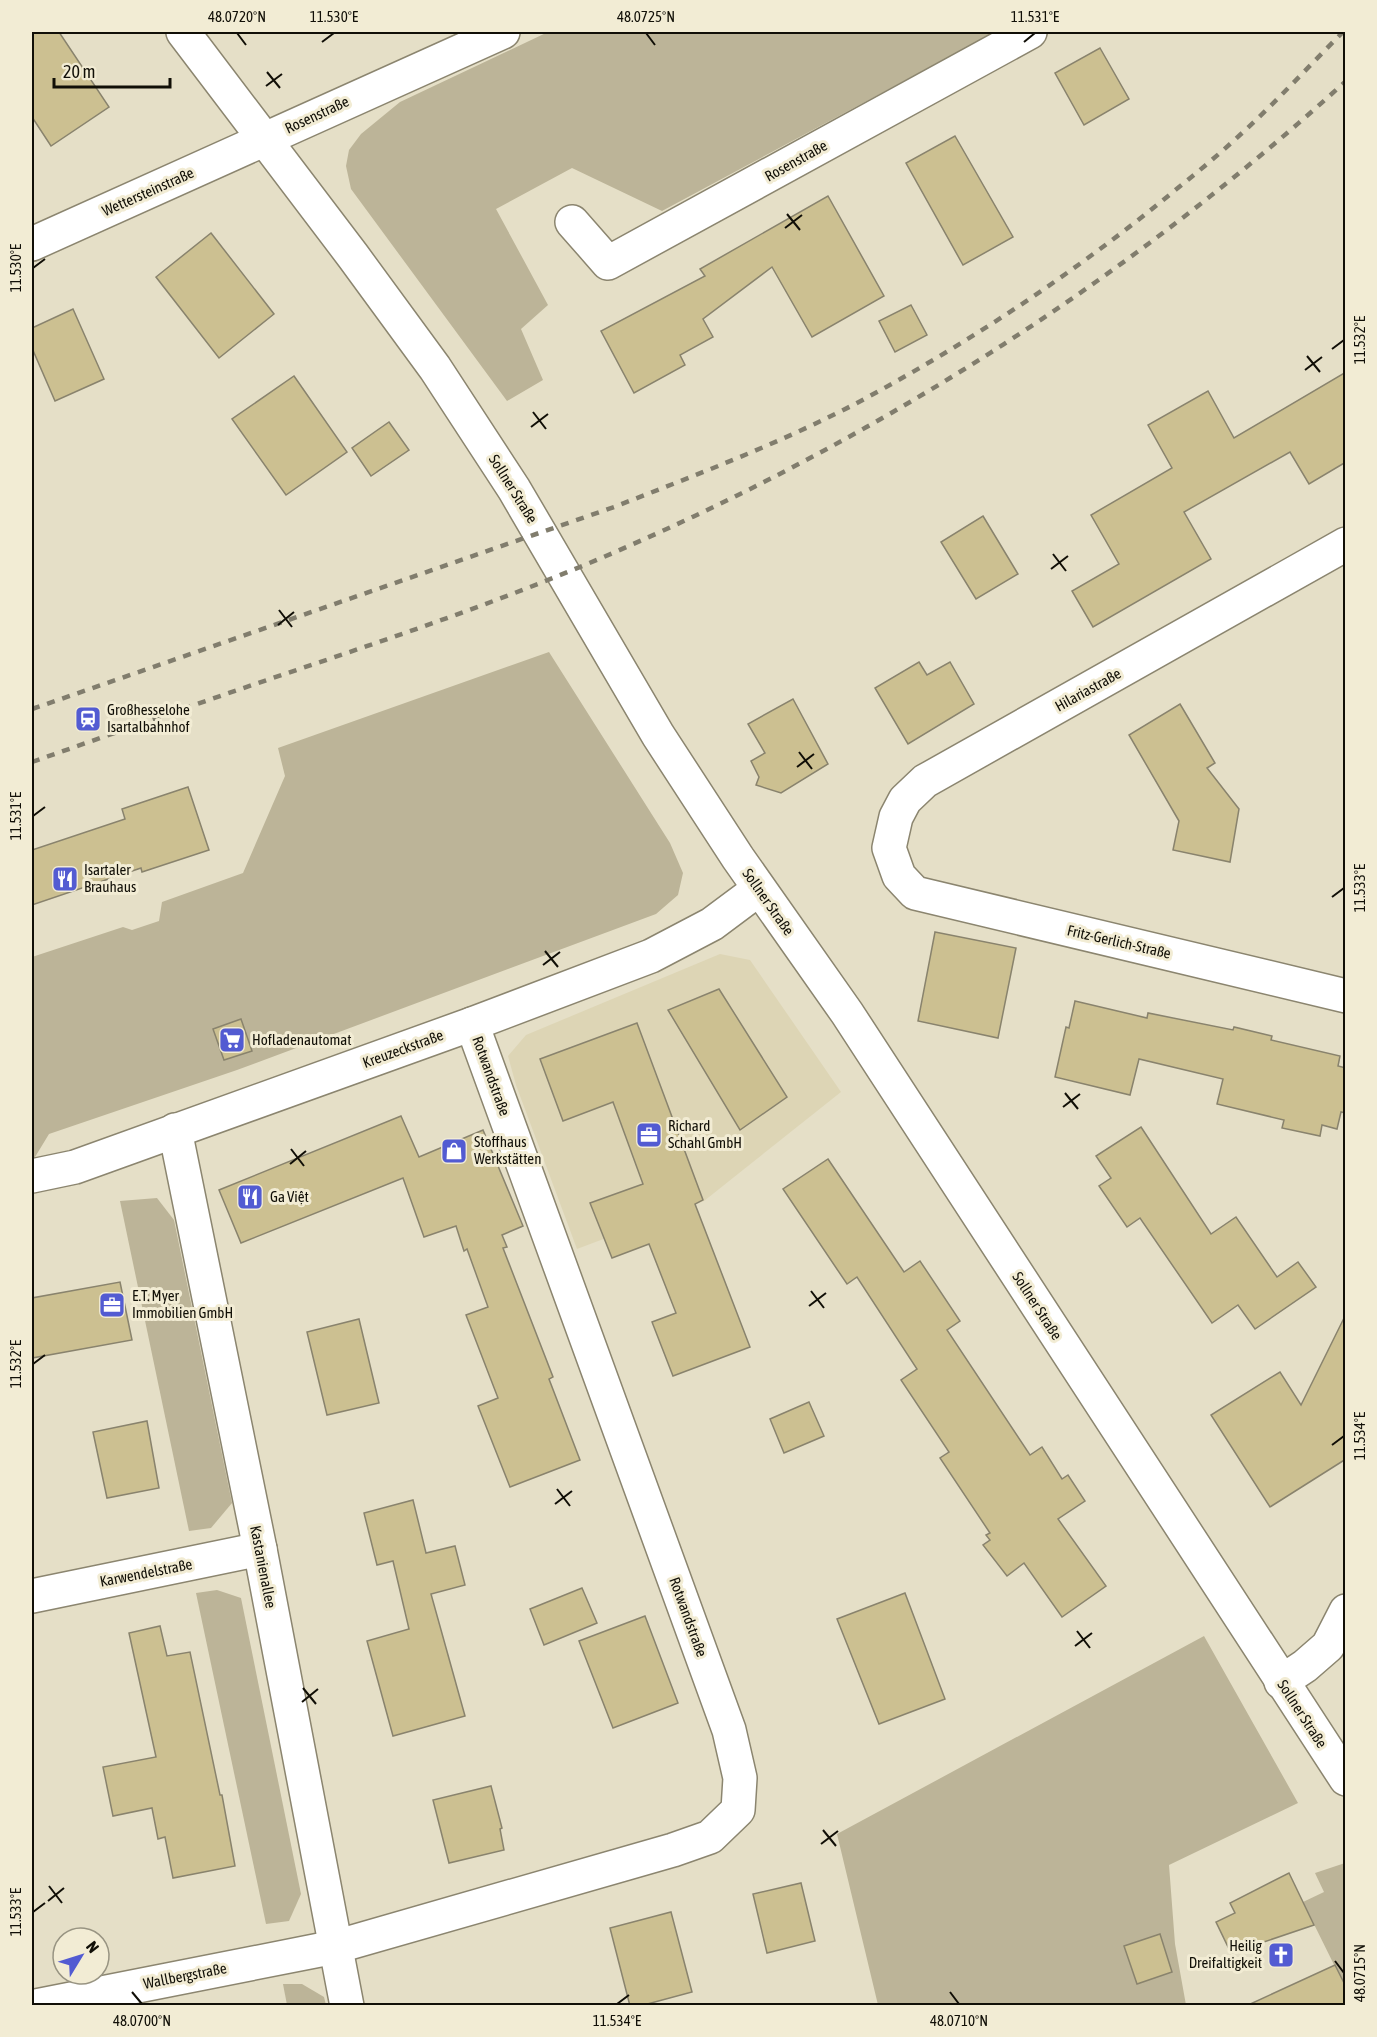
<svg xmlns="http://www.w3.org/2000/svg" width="1377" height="2037" font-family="'Asap Condensed',sans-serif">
  <rect width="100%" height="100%" fill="#e5dfc7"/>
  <path fill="#ddd5b5" d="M720,954L750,960L841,1092L704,1201L577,1249L516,1085L508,1056L526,1035Z"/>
  <g fill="#bcb498">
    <path d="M548,32H995L662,211L572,168L496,209L548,305L521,329L543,380L507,401L351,189L346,166L349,150L361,134L400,102Z"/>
    <path d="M549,652L670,843L683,873L678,895L656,914L237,1070L49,1134L32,1162V957L123,927L132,930L159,921L162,902L243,873L285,776L278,748Z"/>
    <path d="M157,1198L174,1220L232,1503L211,1528L189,1531L120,1201Z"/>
    <path d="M217,1590L241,1598L301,1894L289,1921L266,1924L196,1593Z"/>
    <path d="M1204,1636L1298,1803L1169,1865L1175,1944L1186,2005H878L837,1834Z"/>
    <path d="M1345,1863L1346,1864L1345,1987L1303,1902L1324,1892L1315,1873Z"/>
    <path d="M283,1984H302L324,1997L326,2005H287Z"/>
  </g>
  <g fill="#ccc091" stroke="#89836d" stroke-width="1.5">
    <path d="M32,32H59L109,107L51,146L32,117Z"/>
    <path d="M1100,48L1129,99L1084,125L1055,73Z"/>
    <path d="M955,136L1013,237L963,265L906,163Z"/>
    <path d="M828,196L884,296L812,337L772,267L703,319L713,337L680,355L685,365L634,393L601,331L705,276L700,269Z"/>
    <path d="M211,233L274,314L219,358L156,277Z"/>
    <path d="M911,305L927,335L895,352L879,321Z"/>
    <path d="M73,309L104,379L55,401L32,348V328Z"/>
    <path d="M1346,372V462L1309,484L1290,452L1184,512L1211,559L1093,627L1072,591L1119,564L1091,515L1172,468L1148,425L1208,391L1234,438Z"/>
    <path d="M294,376L347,452L286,495L232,419Z"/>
    <path d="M389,422L409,450L371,476L352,448Z"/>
    <path d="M983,516L1018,574L976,599L941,542Z"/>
    <path d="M919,662L927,675L950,662L974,704L908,744L875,688Z"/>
    <path d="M793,699L828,764L781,793L756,785L759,777L751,761L765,753L748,724Z"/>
    <path d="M1180,704L1215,763L1207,768L1239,809L1230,862L1173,850L1179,821L1129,735Z"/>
    <path d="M188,787L209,850L142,872L141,868L32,905V850L125,819L122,809Z"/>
    <path d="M935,932L1016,948L998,1038L918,1021Z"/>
    <path d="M719,989L787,1097L740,1130L668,1010Z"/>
    <path d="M1075,1001L1147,1018L1148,1013L1233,1030L1234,1027L1272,1036L1271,1040L1340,1056L1338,1066L1346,1068V1113L1341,1112L1337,1129L1322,1125L1320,1136L1282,1128L1284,1120L1217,1104L1223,1079L1139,1059L1130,1095L1055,1077L1066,1027L1069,1028Z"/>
    <path d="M241,1019L252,1051L224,1060L213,1029Z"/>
    <path d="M637,1023L703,1200L695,1204L750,1347L673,1376L652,1322L676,1313L649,1244L612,1258L590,1203L643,1184L613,1102L563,1121L540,1059Z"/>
    <path d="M401,1116L419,1157L483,1130L523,1226L502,1235L507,1247L503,1248L553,1377L549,1379L580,1460L510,1487L478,1406L498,1398L466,1315L488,1307L467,1249L464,1251L456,1226L424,1237L403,1178L241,1243L219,1190Z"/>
    <path d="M1141,1127L1211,1234L1236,1217L1277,1277L1298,1262L1316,1287L1255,1329L1238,1305L1212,1323L1140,1218L1127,1227L1099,1186L1111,1178L1096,1156Z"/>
    <path d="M828,1159L904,1272L920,1261L960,1321L947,1330L1030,1455L1042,1447L1062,1479L1068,1475L1085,1501L1058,1519L1106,1586L1062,1617L1024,1563L1007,1576L983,1545L990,1540L986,1535L990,1533L940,1458L949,1452L901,1380L917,1369L857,1277L847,1284L783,1189Z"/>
    <path d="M120,1282L132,1340L32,1358V1298Z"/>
    <path d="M1346,1314V1459L1270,1507L1211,1415L1280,1372L1301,1405Z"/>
    <path d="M359,1319L379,1403L327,1415L307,1332Z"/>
    <path d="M809,1402L824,1436L784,1453L770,1419Z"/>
    <path d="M147,1421L159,1488L107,1498L93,1432Z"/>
    <path d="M413,1500L426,1553L455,1546L465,1585L431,1594L465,1716L393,1736L367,1641L409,1629L393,1561L377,1565L364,1513Z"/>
    <path d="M582,1588L597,1623L544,1645L530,1609Z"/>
    <path d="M905,1593L945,1699L879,1724L837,1619Z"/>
    <path d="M645,1616L678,1703L613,1728L579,1641Z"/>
    <path d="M160,1626L167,1656L190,1652L220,1795H222L235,1866L173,1878L165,1837L158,1839L152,1808L113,1816L103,1767L156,1757L129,1633Z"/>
    <path d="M491,1786L502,1828L500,1829L504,1850L449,1863L433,1800Z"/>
    <path d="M1289,1873L1314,1925L1231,1953L1216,1922L1235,1913L1230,1903Z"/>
    <path d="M801,1883L815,1941L767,1953L753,1894Z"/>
    <path d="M671,1912L692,1992L640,2006H630L610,1928Z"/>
    <path d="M1160,1934L1172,1972L1137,1984L1124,1946Z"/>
    <path d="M1335,1965L1346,1987V2006H1246Z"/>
  </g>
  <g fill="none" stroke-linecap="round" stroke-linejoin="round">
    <defs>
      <g id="minor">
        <path d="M183,32L353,256L435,368L514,489L658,735L738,858L847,1013L1346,1779"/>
        <path d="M572,222L608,263L1030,32"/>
        <path d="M32,244L503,32"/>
        <path d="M1346,544L925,781L905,800L896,817L889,848L899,876L915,893L1346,996"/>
        <path d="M175,1130L260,1549L347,2006"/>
        <path d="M32,1176L75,1167L472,1024L651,956L712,924L759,889"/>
        <path d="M32,1596L260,1549"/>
        <path d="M1281,1682L1305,1666L1328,1646L1346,1611"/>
        <path d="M36,2006L335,1947L673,1850L710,1837L738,1810L740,1778L729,1730L472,1024"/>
      </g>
    </defs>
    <use href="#minor" stroke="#8b856f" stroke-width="36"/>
    <use href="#minor" stroke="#fff" stroke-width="33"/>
    <g stroke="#817d6d" stroke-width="4.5" stroke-dasharray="8 8" stroke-linecap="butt">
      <path d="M32,709L614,507C696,475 778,444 855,404C958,349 1056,285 1147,213C1179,187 1211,162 1241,134C1276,102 1309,66 1343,32"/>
      <path d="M32,762C95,740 159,717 223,695C360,648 499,604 631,545C892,430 1135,273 1346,81"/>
    </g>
  </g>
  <path fill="none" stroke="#110f07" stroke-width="2" d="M237,33L246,45M646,33L655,45M322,42L334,33M1024,42L1035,33M267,72L280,88M266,86L282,74M787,214L800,230M785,228L802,215M33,268L45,259M1332,349L1344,340M1307,356L1320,372M1305,370L1322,357M533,412L546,429M531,427L548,414M1053,554L1066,571M1051,569L1068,556M279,610L292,627M278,625L294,612M799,752L812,769M797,767L814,754M33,816L45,807M1332,897L1344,888M545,951L558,967M543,965L560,952M1065,1093L1078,1109M1063,1107L1080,1094M291,1149L304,1166M290,1164L306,1151M811,1291L824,1308M809,1306L826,1293M33,1364L45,1355M1332,1445L1344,1436M557,1489L570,1506M555,1504L572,1491M1077,1631L1090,1648M1075,1646L1092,1633M303,1688L316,1704M302,1702L318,1689M823,1830L836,1846M821,1844L838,1831M49,1886L62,1903M48,1901L64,1888M33,1912L45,1903M1335,1961L1344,1973M132,1992L142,2004M950,1992L959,2004M617,2004L629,1995"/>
  <defs>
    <symbol id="station-square" viewBox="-11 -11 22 22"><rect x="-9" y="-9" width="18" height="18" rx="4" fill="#525bd2" stroke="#f2ecd4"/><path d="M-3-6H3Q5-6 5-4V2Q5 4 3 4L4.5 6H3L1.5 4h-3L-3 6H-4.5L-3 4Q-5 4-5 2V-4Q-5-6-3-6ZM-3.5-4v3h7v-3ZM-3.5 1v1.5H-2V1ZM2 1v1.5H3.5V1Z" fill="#fff"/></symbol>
    <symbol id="restaurant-square" viewBox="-11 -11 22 22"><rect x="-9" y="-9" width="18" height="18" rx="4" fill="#525bd2" stroke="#f2ecd4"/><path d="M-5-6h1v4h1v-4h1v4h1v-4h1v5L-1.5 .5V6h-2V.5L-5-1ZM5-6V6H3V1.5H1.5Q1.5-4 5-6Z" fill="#fff"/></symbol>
    <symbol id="supermarket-square" viewBox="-11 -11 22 22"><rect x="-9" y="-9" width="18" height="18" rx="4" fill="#525bd2" stroke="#f2ecd4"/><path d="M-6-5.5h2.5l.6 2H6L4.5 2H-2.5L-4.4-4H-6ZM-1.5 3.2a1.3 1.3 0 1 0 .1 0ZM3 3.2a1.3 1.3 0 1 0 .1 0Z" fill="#fff"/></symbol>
    <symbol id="office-square" viewBox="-11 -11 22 22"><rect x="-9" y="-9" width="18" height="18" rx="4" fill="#525bd2" stroke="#f2ecd4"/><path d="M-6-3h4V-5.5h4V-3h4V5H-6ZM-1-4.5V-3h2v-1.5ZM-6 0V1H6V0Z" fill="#fff"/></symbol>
    <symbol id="shop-square" viewBox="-11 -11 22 22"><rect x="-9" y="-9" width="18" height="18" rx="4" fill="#525bd2" stroke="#f2ecd4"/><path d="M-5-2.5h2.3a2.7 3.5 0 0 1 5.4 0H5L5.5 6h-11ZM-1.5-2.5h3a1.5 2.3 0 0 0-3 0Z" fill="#fff"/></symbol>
    <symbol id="church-square" viewBox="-11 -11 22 22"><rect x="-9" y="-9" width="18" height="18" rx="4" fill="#525bd2" stroke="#f2ecd4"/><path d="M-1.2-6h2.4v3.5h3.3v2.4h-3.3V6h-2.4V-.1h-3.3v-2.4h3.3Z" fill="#fff"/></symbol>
  </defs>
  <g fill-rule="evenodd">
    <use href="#station-square" x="73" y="704" width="30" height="30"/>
    <use href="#restaurant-square" x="50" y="864" width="30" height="30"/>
    <use href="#supermarket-square" x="217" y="1025" width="30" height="30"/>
    <use href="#office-square" x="634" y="1120" width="30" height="30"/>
    <use href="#shop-square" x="439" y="1136" width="30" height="30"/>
    <use href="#restaurant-square" x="235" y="1182" width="30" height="30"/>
    <use href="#office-square" x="97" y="1290" width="30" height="30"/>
    <use href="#church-square" x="1266" y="1940" width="30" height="30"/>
  </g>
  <g text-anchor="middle" stroke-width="6" stroke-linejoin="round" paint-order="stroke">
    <g font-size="15" fill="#110f07" stroke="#f2ecd4">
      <text transform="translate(317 115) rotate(-25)" y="5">Rosenstraße</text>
      <text transform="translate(796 161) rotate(-29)" y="5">Rosenstraße</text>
      <text transform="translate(148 192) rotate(-24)" y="5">Wettersteinstraße</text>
      <text transform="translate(513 489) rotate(58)" y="5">Sollner Straße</text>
      <text transform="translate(1088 690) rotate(-29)" y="5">Hilariastraße</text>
      <text transform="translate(768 902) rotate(55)" y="5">Sollner Straße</text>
      <text transform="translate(1119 942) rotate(13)" y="5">Fritz-Gerlich-Straße</text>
      <text transform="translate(403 1049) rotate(-20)" y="5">Kreuzeckstraße</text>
      <text transform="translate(491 1076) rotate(70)" y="5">Rotwandstraße</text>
      <text transform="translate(1037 1306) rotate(57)" y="5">Sollner Straße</text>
      <text transform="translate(263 1567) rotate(79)" y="5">Kastanienallee</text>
      <text transform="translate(146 1573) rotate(-11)" y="5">Karwendelstraße</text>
      <text transform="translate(688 1617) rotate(70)" y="5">Rotwandstraße</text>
      <text transform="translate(1302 1714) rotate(57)" y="5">Sollner Straße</text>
      <text transform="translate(185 1976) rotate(-11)" y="5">Wallbergstraße</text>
    </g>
    <g font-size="15" fill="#110f07" stroke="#f2ecd4" text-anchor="start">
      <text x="107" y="715">Großhesselohe<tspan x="107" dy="17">Isartalbahnhof</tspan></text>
      <text x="84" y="875">Isartaler<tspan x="84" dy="17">Brauhaus</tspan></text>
      <text x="252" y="1045">Hofladenautomat</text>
      <text x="668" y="1131">Richard<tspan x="668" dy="17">Schahl GmbH</tspan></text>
      <text x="474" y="1147">Stoffhaus<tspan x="474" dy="17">Werkstätten</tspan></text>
      <text x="270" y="1202">Ga Việt</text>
      <text x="132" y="1301">E.T. Myer<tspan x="132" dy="17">Immobilien GmbH</tspan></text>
      <text x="1262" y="1951" text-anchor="end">Heilig<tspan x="1262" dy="17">Dreifaltigkeit</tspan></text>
    </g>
  </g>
  <rect width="1377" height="2037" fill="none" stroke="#f2ecd4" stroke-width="66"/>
  <g transform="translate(81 1956) rotate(52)"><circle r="28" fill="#f2ecd4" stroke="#989482" stroke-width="1.5"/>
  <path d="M0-4.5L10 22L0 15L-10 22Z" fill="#525bd2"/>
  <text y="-9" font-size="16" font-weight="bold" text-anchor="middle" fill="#110f07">N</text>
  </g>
  <path d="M54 78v9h116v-9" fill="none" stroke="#110f07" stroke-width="3"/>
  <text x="63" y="78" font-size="18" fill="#110f07" stroke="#f2ecd4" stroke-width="4.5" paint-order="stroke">20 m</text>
  <rect x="33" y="33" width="1311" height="1971" fill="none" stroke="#110f07" stroke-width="2"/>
  <g font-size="15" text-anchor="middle" fill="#110f07">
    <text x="237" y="22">48.0720°N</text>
    <text x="334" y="22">11.530°E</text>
    <text x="646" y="22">48.0725°N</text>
    <text x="1035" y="22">11.531°E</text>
    <text transform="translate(16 268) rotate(-90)" y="5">11.530°E</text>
    <text transform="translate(1360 340) rotate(-90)" y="5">11.532°E</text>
    <text transform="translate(16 816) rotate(-90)" y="5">11.531°E</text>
    <text transform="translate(1360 888) rotate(-90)" y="5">11.533°E</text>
    <text transform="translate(16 1364) rotate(-90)" y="5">11.532°E</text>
    <text transform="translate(1360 1436) rotate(-90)" y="5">11.534°E</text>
    <text transform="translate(16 1912) rotate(-90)" y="5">11.533°E</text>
    <text transform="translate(1360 1973) rotate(-90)" y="5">48.0715°N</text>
    <text x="142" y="2026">48.0700°N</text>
    <text x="617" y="2026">11.534°E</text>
    <text x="959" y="2026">48.0710°N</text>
  </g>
</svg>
